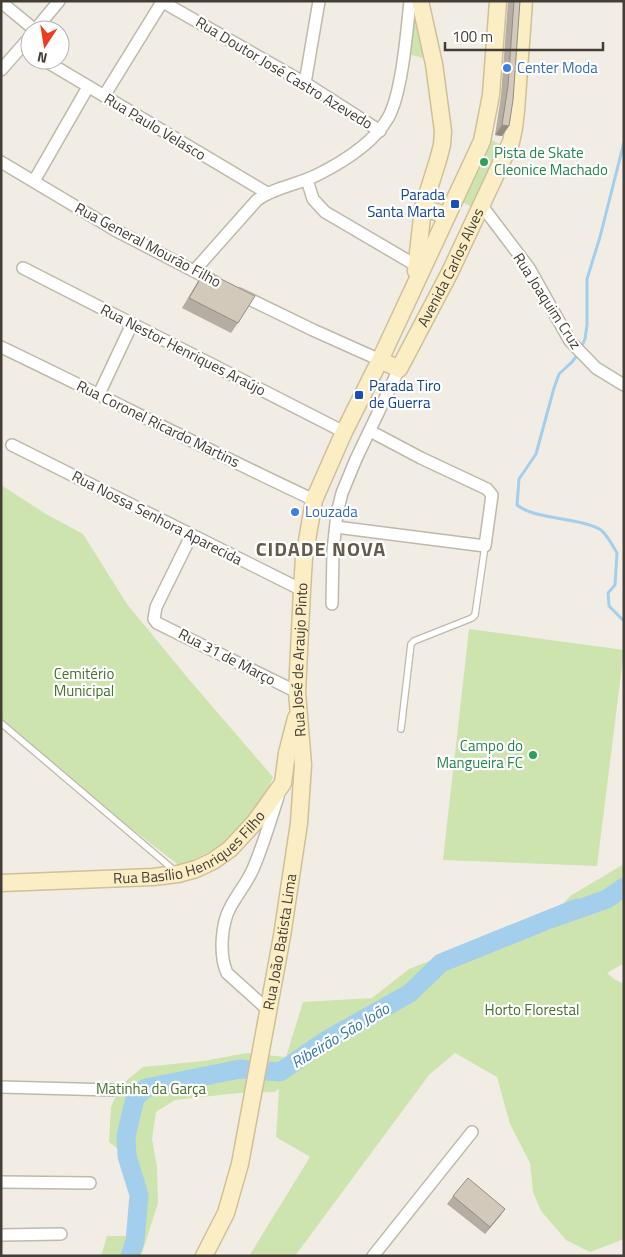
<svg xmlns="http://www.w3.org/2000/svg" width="625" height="1257" font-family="'Titillium Web',sans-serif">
  <rect width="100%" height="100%" fill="#f1ede5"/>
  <g fill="#cde4af">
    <path d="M414,9L427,59L408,54Z"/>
    <path d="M485,137L500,144L488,180L474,208L458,200Z"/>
    <path d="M1,485L46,514L83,534L127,604L187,677L273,777L262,803L226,844L180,866L94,800L1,721Z"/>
    <path d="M469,629L624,650L597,866L443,860Z"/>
    <path d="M624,864V963L607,973L614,979L624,984V1239L590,1252L566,1240L541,1211L533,1192L530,1163L510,1124L497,1077L455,1053L429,1075L295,1256H249L310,1157L276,1137L279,1089L274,1092L239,1093L175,1100L156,1112L152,1139L157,1167L158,1203L141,1256H101L107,1236H130L139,1195L127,1156L109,1142L111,1107L120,1086L143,1067L203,1061L247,1053L286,1057L303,1002L372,998L409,969L558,910L570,896Z"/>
  </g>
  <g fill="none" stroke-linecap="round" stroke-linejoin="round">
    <g stroke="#a3cfec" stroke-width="3">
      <path d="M581,348L585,339L587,325V279L600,237L624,142"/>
      <path d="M578,354L572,362L559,374L554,388L536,454L519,479L517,505C535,520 579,517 601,530C607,535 613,546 617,553L615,585L608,593L609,606L624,621"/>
    </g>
    <path stroke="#a3cfec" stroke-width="19" d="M130,1256L135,1241L139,1195L127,1156L126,1136L135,1098L146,1088L240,1069L280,1072L325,1041L410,993L441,963L577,908L553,918L607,899L624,887"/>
    <defs>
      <g id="lane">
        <path d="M1,723L175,871"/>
        <path d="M401,729L411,644L414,641L472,618L475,615L485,546"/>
      </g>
      <g id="street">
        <path d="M161,1L305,83L380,131"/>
        <path d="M1,2L35,30"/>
        <path d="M35,30L59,1"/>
        <path d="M44,60L267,193"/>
        <path d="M1,70L30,37"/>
        <path d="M305,83L319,1"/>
        <path d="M104,96L162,2"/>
        <path d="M1,162L115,230L215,282"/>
        <path d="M307,180L313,199L325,212L417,266"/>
        <path d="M34,181L88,87"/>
        <path d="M482,206L529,268L570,341L596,368L624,385"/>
        <path d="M23,268L344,432"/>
        <path d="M194,271L257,200C275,187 297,185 317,175C343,162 373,144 388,118C402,94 407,30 410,1"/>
        <path d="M239,294L313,330L380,360"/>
        <path d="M1,347C106,397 209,451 314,500"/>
        <path d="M99,394L132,324"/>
        <path d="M12,445L302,590"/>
        <path d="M336,527L485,546L492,495L487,489L421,458L370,431"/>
        <path d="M191,536L156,607L154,619L157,623L297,692"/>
        <path d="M332,604L333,551L337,513L342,493L356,459L399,369"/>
        <path d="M268,1010L227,973C219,955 221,923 231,906C238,893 247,883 253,869C263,846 270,821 278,797"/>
        <path d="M1,1087L112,1090"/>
        <path d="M1,1182L90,1183"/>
        <path d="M1,1235L61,1234"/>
        <path d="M373,1256L472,1132"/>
      </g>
      <g id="secondary">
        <path d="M420,1L434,64L443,131L442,145L438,160L423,208L446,215"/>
        <path d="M416,271L423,208"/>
        <path id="s1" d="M380,360L399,369L450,272L511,142L514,128L516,111L524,1"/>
        <path id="s2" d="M1,883L153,877L178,874L196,869L213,861L230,849L255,822L283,783L287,753L296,718"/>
        <path id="s3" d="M204,1256L226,1213L240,1164L282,936L299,823L303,765L297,692L302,590L304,558L314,500L344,432L380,360L482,141L491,95L498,1"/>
      </g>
    </defs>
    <use href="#lane" stroke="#bfb8ab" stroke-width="8"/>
    <use href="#street" stroke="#bfb8ab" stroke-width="14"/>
    <use href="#secondary" stroke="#cfc097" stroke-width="19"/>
    <use href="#lane" stroke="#fff" stroke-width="5.5"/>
    <use href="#street" stroke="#fff" stroke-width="11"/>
    <use href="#secondary" stroke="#fbeec5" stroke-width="16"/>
  </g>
  <g fill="#b5ada1">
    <path d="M508,1H520L509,126L502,136L495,135L501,96Z"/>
    <path d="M205,271L238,323L231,333L182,308L198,281Z"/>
    <path d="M453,1196L505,1209L485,1234L447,1204Z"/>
  </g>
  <g fill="#938d83">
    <path d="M502,125L509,126L502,136L495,135Z"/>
    <path d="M505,1209L500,1216L485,1234L490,1227Z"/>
  </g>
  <g fill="#d2c9bb" stroke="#938d83">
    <path d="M514,1H520L513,100L509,126L502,125L508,86Z"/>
    <path d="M205,271L255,296L238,323L189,298Z"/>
    <path d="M468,1178L505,1209L490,1227L453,1196Z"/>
  </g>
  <g fill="#3f7fe0" stroke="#fff" stroke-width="2">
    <circle cx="507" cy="68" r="5"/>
    <circle cx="295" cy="512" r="5"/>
  </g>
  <g fill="#2e9e5b" stroke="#fff" stroke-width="2">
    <circle cx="484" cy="162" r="5"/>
    <circle cx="533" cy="755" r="5"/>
  </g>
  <g fill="#1a4fb4" stroke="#fff" stroke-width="2">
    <rect x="450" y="199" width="10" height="10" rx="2.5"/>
    <rect x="354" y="390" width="10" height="10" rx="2.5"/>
  </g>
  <g text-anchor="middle" stroke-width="4.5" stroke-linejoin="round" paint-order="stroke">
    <g font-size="15" fill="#366cbe" stroke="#fff" text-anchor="start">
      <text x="517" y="73">Center Moda</text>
      <text x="305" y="517">Louzada</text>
    </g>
    <g font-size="15" fill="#433d35" stroke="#fff">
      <text transform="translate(284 73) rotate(31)" y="5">Rua Doutor José Castro Azevedo</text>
      <text transform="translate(155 127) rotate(31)" y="5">Rua Paulo Velasco</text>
      <text transform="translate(148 245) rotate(28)" y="5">Rua General Mourão Filho</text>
      <text dy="5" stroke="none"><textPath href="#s1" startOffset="135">Avenida Carlos Alves</textPath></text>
      <text transform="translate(547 301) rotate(57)" y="5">Rua Joaquim Cruz</text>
      <text transform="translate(183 350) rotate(27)" y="5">Rua Nestor Henriques Araújo</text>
      <text transform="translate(158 424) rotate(26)" y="5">Rua Coronel Ricardo Martins</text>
      <text transform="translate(157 518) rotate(27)" y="5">Rua Nossa Senhora Aparecida</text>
      <text transform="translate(227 657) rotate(27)" y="5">Rua 31 de Março</text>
      <text dy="5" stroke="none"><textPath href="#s3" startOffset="609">Rua José de Araujo Pinto</textPath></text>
      <text dy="5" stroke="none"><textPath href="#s2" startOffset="198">Rua Basílio Henriques Filho</textPath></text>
      <text dy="5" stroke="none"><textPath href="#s3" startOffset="325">Rua João Batista Lima</textPath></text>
    </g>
    <g font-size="15" fill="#27864d" stroke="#fff" text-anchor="start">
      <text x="494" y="158">Pista de Skate<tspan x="494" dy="17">Cleonice Machado</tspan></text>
      <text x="523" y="751" text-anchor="end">Campo do<tspan x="523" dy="17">Mangueira FC</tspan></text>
    </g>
    <g font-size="15" fill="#164399" stroke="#fff" text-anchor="end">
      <text x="445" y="200">Parada<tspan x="445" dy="17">Santa Marta</tspan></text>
      <text x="369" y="391" text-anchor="start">Parada Tiro<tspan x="369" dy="17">de Guerra</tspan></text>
    </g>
    <g font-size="15" fill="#47712c" stroke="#fff">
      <text x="84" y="679">Cemitério<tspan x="84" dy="17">Municipal</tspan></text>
      <text x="532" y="1015">Horto Florestal</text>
      <text x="151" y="1094">Matinha da Garça</text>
    </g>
    <g font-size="16" font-style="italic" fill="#3479a9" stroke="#fff">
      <text transform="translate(340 1035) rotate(-31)" y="6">Ribeirão São João</text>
    </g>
    <g font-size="20" font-weight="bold" letter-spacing="1" fill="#655b4d" stroke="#fff">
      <text x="321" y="556">CIDADE NOVA</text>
    </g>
  </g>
  <rect width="625" height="1257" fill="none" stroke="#433d35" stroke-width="5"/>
  <g transform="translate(45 45) rotate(192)"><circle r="24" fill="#ffffff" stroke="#b4b1ae"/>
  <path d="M0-4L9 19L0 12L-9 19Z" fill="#ee3c1f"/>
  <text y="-8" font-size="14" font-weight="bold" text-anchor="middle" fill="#433d35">N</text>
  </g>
  <path d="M445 42v8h158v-8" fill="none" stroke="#433d35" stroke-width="2.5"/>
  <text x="452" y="42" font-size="15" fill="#433d35" stroke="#ffffff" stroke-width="4" paint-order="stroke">100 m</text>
</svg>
